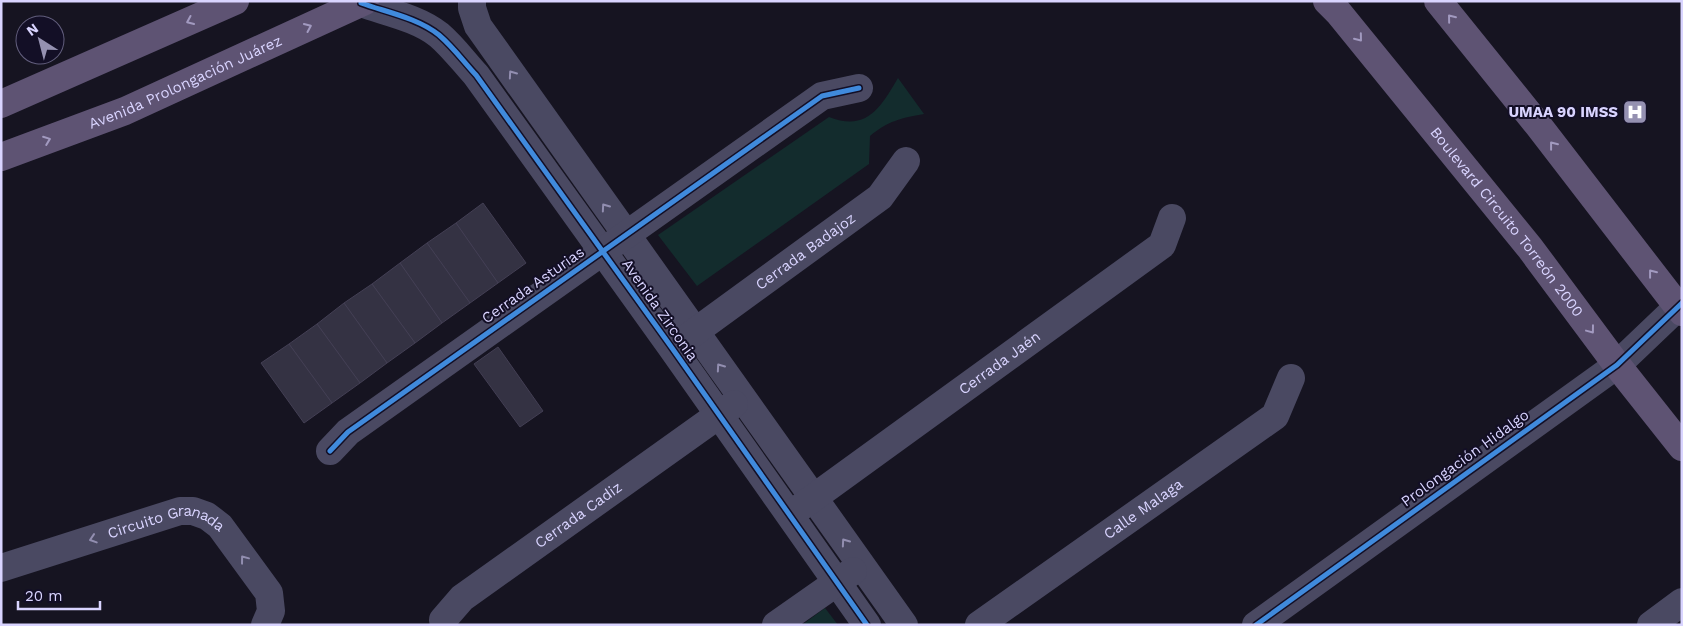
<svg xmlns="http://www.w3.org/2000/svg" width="1683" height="626" font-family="'Work Sans',sans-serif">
  <rect width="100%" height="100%" fill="#161421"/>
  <g fill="#132c2d">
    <path d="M898,78L924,114C901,118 888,121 870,136L869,164L697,286L658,235L829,117C867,132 881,107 898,78Z"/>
    <path d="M825,608L838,625H802Z"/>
  </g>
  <g fill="#343243" stroke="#433f54">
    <path d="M483,203L526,263L498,283L456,223Z"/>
    <path d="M456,223L498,283L470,303L427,243Z"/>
    <path d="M427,243L470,303L442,323L400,263Z"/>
    <path d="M400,263L442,323L415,343L372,284Z"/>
    <path d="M372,284L415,343L387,363L344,303Z"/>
    <path d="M344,303L387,363L360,383L317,324Z"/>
    <path d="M317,324L360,383L332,403L289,344Z"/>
    <path d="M289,344L332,403L304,423L261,363Z"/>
    <path d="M498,347L543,411L520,427L474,364Z"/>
  </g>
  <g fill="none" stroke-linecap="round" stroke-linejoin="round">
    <g stroke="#4a4962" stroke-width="28">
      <path d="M472,1V8L478,26L904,625"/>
      <path d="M361,3C386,12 418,18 439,35C453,47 464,62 476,75L672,348L867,625"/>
      <path id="s1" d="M681,342L880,197L906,161"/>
      <path d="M330,451L348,432L822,96L859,88"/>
      <path id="s2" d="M798,509L1162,245L1172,218"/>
      <path id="s3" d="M1,568L180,511H193L207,516L220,526L269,593L271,611L265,625"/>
      <path id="s4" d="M443,620L462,598L734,404"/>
      <path d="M776,625L853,571"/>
      <path id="s5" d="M979,625L1275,416L1291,378"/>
      <path d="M1256,625L1617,365L1682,303"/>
      <path d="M1651,625L1682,602"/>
    </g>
    <g stroke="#5e5373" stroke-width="28">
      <path id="s6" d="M1327,1L1338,12L1530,248L1617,365L1682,447"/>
      <path d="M1438,1L1538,125L1682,312"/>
      <path d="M1,104L235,1"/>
      <path id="s7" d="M1,157L125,111L365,1"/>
    </g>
    <defs>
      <g id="cycleway">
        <path d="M361,3C386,12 418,18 439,35C453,47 464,62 476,75L672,348L867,625"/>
        <path d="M330,451L348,432L822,96L859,88"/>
        <path d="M1256,625L1617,365L1682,303"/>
      </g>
    </defs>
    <use href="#cycleway" stroke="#130f26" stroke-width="8"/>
    <use href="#cycleway" stroke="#408adc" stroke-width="5"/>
  </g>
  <defs><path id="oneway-chevron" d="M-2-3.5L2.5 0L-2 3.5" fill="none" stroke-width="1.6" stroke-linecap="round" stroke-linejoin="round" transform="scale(1.25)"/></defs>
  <g stroke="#a29ac0">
    <use href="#oneway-chevron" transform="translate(1451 18) rotate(-129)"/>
    <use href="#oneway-chevron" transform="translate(190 21) rotate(156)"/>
    <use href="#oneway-chevron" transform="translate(308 27) rotate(-24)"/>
    <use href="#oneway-chevron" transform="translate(1359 38) rotate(51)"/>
    <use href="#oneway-chevron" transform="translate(47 140) rotate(-21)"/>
    <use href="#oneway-chevron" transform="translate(1553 145) rotate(-128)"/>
    <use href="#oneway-chevron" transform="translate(1652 273) rotate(-128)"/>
    <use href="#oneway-chevron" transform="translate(1591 330) rotate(53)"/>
  </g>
  <g stroke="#928eb0">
    <use href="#oneway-chevron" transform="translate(512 74) rotate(-125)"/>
    <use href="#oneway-chevron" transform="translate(605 207) rotate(-125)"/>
    <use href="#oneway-chevron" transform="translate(720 367) rotate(-125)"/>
    <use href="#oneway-chevron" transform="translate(93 539) rotate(162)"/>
    <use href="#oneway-chevron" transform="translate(845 542) rotate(-125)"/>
    <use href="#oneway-chevron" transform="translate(244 559) rotate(-127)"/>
  </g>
  <defs>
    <symbol id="hospital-square" viewBox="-11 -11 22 22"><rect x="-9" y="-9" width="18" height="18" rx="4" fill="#9591b1" stroke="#130f26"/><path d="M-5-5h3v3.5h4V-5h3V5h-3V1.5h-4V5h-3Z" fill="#fff"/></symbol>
  </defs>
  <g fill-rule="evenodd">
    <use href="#hospital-square" x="1621" y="98" width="28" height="28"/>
  </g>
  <g text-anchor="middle" stroke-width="4" stroke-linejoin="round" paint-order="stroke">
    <g font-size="15" fill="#d9d4ff" stroke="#130f26">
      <text dy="5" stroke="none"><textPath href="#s7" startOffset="199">Avenida Prolongación Juárez</textPath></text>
      <text dy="5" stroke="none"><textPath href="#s6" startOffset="285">Boulevard Circuito Torreón 2000</textPath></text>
      <text dy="5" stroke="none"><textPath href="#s1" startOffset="154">Cerrada Badajoz</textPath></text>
      <text transform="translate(533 285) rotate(-35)" y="5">Cerrada Asturias</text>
      <text transform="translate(660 310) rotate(55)" y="5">Avenida Zirconia</text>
      <text dy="5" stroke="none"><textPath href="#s2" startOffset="249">Cerrada Jaén</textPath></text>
      <text transform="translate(1465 458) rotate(-36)" y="5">Prolongación Hidalgo</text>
      <text dy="5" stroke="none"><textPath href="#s5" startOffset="201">Calle Malaga</textPath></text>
      <text dy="5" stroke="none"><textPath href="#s4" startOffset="172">Cerrada Cadiz</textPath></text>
      <text dy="5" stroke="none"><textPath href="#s3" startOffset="174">Circuito Granada</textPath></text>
    </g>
    <g font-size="15" font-weight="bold" fill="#d9d4ff" stroke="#130f26" text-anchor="end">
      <text x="1618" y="117">UMAA 90 IMSS</text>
    </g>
  </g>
  <rect width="1683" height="626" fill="none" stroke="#d9d4ff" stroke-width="5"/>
  <g transform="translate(40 40) rotate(324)"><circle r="24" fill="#130f26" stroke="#625e7d"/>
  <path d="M0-4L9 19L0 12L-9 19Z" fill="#9591b1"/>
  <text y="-8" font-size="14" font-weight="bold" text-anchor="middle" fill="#d9d4ff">N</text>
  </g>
  <path d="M18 601v8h82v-8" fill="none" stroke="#d9d4ff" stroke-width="2.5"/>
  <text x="25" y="601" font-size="15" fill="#d9d4ff" stroke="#130f26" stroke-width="4" paint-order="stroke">20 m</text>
</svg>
